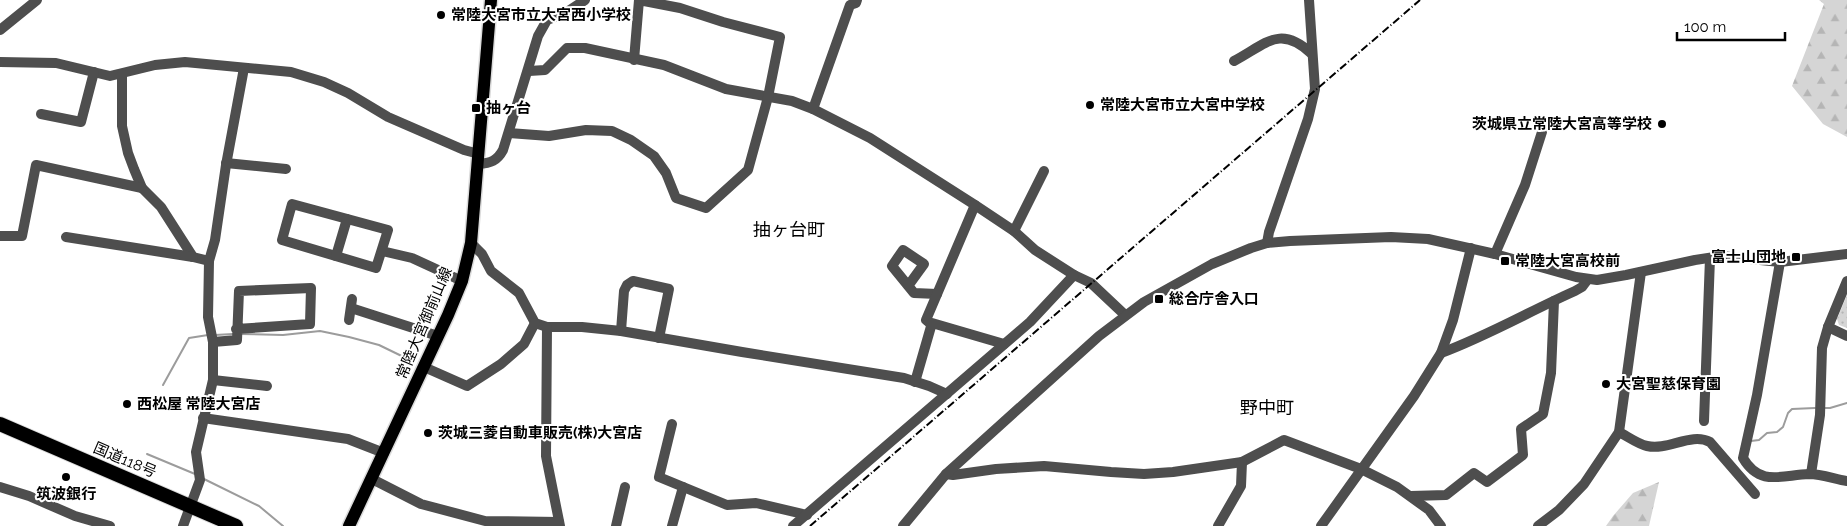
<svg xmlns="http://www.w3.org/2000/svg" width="1847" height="526" font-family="Raleway,'Noto Sans JP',sans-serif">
  <defs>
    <pattern id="forest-firs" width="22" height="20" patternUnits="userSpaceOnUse" patternTransform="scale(1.25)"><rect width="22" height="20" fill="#d5d5d5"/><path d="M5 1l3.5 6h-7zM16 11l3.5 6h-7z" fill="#b5b5b5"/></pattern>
    <pattern id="park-dots" width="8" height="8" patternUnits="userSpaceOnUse" patternTransform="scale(1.25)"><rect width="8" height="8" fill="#d5d5d5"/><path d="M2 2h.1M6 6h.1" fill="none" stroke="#b5b5b5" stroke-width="1.8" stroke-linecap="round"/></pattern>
  </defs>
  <rect width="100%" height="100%" fill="#fff"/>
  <g fill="url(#forest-firs)">
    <path d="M1819,0H1847V137L1823,124L1792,86L1824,4Z"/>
    <path d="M1659,482L1649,526H1606L1613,516L1633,493Z"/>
  </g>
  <path fill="url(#park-dots)" d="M1847,295V328L1839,325L1837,319Z"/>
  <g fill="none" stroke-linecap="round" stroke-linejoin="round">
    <g stroke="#9c9c9c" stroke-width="2">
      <path d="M240,334L283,335L320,331L349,337L379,345L414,362"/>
      <path d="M215,335L233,334"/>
      <path d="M163,385L189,338L208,335"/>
      <path d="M1823,408H1830L1847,403"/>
      <path d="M1751,441L1759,440L1767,433L1777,432L1783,427L1788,413L1792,409L1815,408"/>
      <path d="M147,454L195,474"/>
      <path d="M204,479L259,506L283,526"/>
    </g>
    <defs>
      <path id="major" d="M349,526L448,315L462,281L471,243L491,0"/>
      <path id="highway" d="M0,424L236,526"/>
    </defs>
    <use href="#major" stroke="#dbdbdb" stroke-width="15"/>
    <use href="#highway" stroke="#dbdbdb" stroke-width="16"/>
    <g stroke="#4e4e4e" stroke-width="10">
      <path d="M0,30L37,0"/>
      <path d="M1234,61C1266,44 1280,24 1312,54"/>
      <path d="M0,62L56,63L110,76L155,65L185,62L291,72L324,82L348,93L388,117L464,150L479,154"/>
      <path d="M529,71L545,70L567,48H585L664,65L726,89L792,101L813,109L870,138L975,205L1014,231L1035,250L1074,275L1091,283L1125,315"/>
      <path d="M122,74V126L128,153L134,169L142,188L161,207L193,257L209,261"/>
      <path d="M813,109L850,5L856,3L857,0"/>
      <path d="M41,114L81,122L94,72"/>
      <path d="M509,133L549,136L586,130L612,131L631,140L654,156L666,173L676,198L706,208L748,170L768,97L780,37L723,22L680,8L639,0L634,60"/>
      <path d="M226,163L286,169"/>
      <path d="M478,164C491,163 497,161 503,150L538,36L547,20L567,12L585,0"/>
      <path d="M292,204L388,230L376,268L282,240Z"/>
      <path d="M1014,231L1044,171"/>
      <path d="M0,236H22L36,165L142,188"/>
      <path d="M66,237L193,257"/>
      <path d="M471,243L482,254L491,271L519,293L535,323L547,327H582L621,331L742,352L904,378L929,386L947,394"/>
      <path d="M1267,243L1269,232L1308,119L1315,89L1309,0"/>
      <path d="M382,251L412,258L462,281"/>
      <path d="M1495,254L1525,185L1542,132"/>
      <path d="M336,256L347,219"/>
      <path d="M1780,262L1757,395L1743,458C1760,487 1782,475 1809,474C1821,474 1835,479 1847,481"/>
      <path d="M908,286L924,264L903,250L892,266L914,293L937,294"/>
      <path d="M351,308L438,336"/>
      <path d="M349,320L352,299"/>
      <path d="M932,325L926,320L975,205"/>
      <path d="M547,327L546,456L560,526"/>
      <path d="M1828,327L1847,336"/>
      <path d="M621,331L624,291L627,285L633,281L669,289L659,338"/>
      <path d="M213,342L237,340L239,291L311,288L310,324L236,329"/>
      <path d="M1441,353C1487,336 1530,311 1575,291L1582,287L1588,279"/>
      <path d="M424,367L467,386L501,364L524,344L535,323"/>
      <path d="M213,380L267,386"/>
      <path d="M915,382L932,323L1004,344"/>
      <path d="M203,418L348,439L384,453"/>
      <path d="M1704,421L1710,258"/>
      <path d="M672,424L659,477L727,505L756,503L807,515"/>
      <path d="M1619,432C1627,436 1638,444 1647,446C1668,451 1691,432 1710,442L1755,494"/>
      <path d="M946,474L953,475L996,469L1044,466L1111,472L1144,474L1173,472L1242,462L1284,440L1361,469L1397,487L1429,510L1441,526"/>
      <path d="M1811,474L1820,415L1822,348L1828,327L1847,281"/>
      <path d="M372,479L421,504L485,521L559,522"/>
      <path d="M0,487L29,496L75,516L110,526"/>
      <path d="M1411,496L1446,495L1474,473L1487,482L1523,455L1521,429L1543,414L1551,373L1554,301"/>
      <path d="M183,526L200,480L196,452L213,380V342L208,317L209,261L215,240L226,165L244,68"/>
      <path d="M616,526L625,487"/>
      <path d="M672,526L683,487"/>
      <path d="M793,526L1030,322L1074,275"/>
      <path d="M903,526L946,474L1099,336L1144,302L1212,264L1251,248L1267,243L1290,241L1391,237L1428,239L1495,254L1576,277L1597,280L1626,275L1695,260L1721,256L1780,262L1847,254"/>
      <path d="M1218,526L1241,486L1242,462"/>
      <path d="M1321,526L1414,396L1441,353L1453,320L1471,248"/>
      <path d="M1538,526L1559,510L1584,484L1619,432L1641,272"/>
    </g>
    <use href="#major" stroke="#000" stroke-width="12"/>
    <use href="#highway" stroke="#000" stroke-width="14"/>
    <path stroke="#000" stroke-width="2" stroke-dasharray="8 2.5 1 2.5" stroke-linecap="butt" d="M810,526L1420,0"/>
  </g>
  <g fill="#000" stroke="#fff" stroke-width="2">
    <circle cx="441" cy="15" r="5"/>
    <circle cx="1090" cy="105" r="5"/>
    <rect x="471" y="103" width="10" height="10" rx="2.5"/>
    <circle cx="1662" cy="124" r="5"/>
    <rect x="1791" y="252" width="10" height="10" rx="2.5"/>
    <rect x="1500" y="256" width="10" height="10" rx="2.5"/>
    <rect x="1154" y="294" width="10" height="10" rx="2.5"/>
    <circle cx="1606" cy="384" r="5"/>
    <circle cx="127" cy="404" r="5"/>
    <circle cx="428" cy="433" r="5"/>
    <circle cx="66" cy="477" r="5"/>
  </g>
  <g text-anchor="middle" stroke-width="4" stroke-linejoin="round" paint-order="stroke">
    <g font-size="15" font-weight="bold" fill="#000" stroke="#fff" text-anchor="start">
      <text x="451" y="20">常陸大宮市立大宮西小学校</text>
      <text x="1100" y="110">常陸大宮市立大宮中学校</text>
      <text x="486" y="113">抽ヶ台</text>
      <text x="1652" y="129" text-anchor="end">茨城県立常陸大宮高等学校</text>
      <text x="1786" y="262" text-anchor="end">富士山団地</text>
      <text x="1515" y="266">常陸大宮高校前</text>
      <text x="1169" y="304">総合庁舎入口</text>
      <text x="1616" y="389">大宮聖慈保育園</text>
      <text x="137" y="409">西松屋 常陸大宮店</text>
      <text x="438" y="438">茨城三菱自動車販売(株)大宮店</text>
      <text x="66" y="499" text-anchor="middle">筑波銀行</text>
    </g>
    <g font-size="15" fill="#000" stroke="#fff">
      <text transform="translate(424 323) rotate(-67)" y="5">常陸大宮御前山線</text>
      <text transform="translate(125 460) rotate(23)" y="5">国道118号</text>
    </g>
    <g font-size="18" fill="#000" stroke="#fff">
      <text x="789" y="236">抽ヶ台町</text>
      <text x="1267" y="414">野中町</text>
    </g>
  </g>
  <path d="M1677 32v8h108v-8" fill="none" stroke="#000000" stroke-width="2.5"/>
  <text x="1684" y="32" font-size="15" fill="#000000" stroke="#ffffff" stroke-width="4" paint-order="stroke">100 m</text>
</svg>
